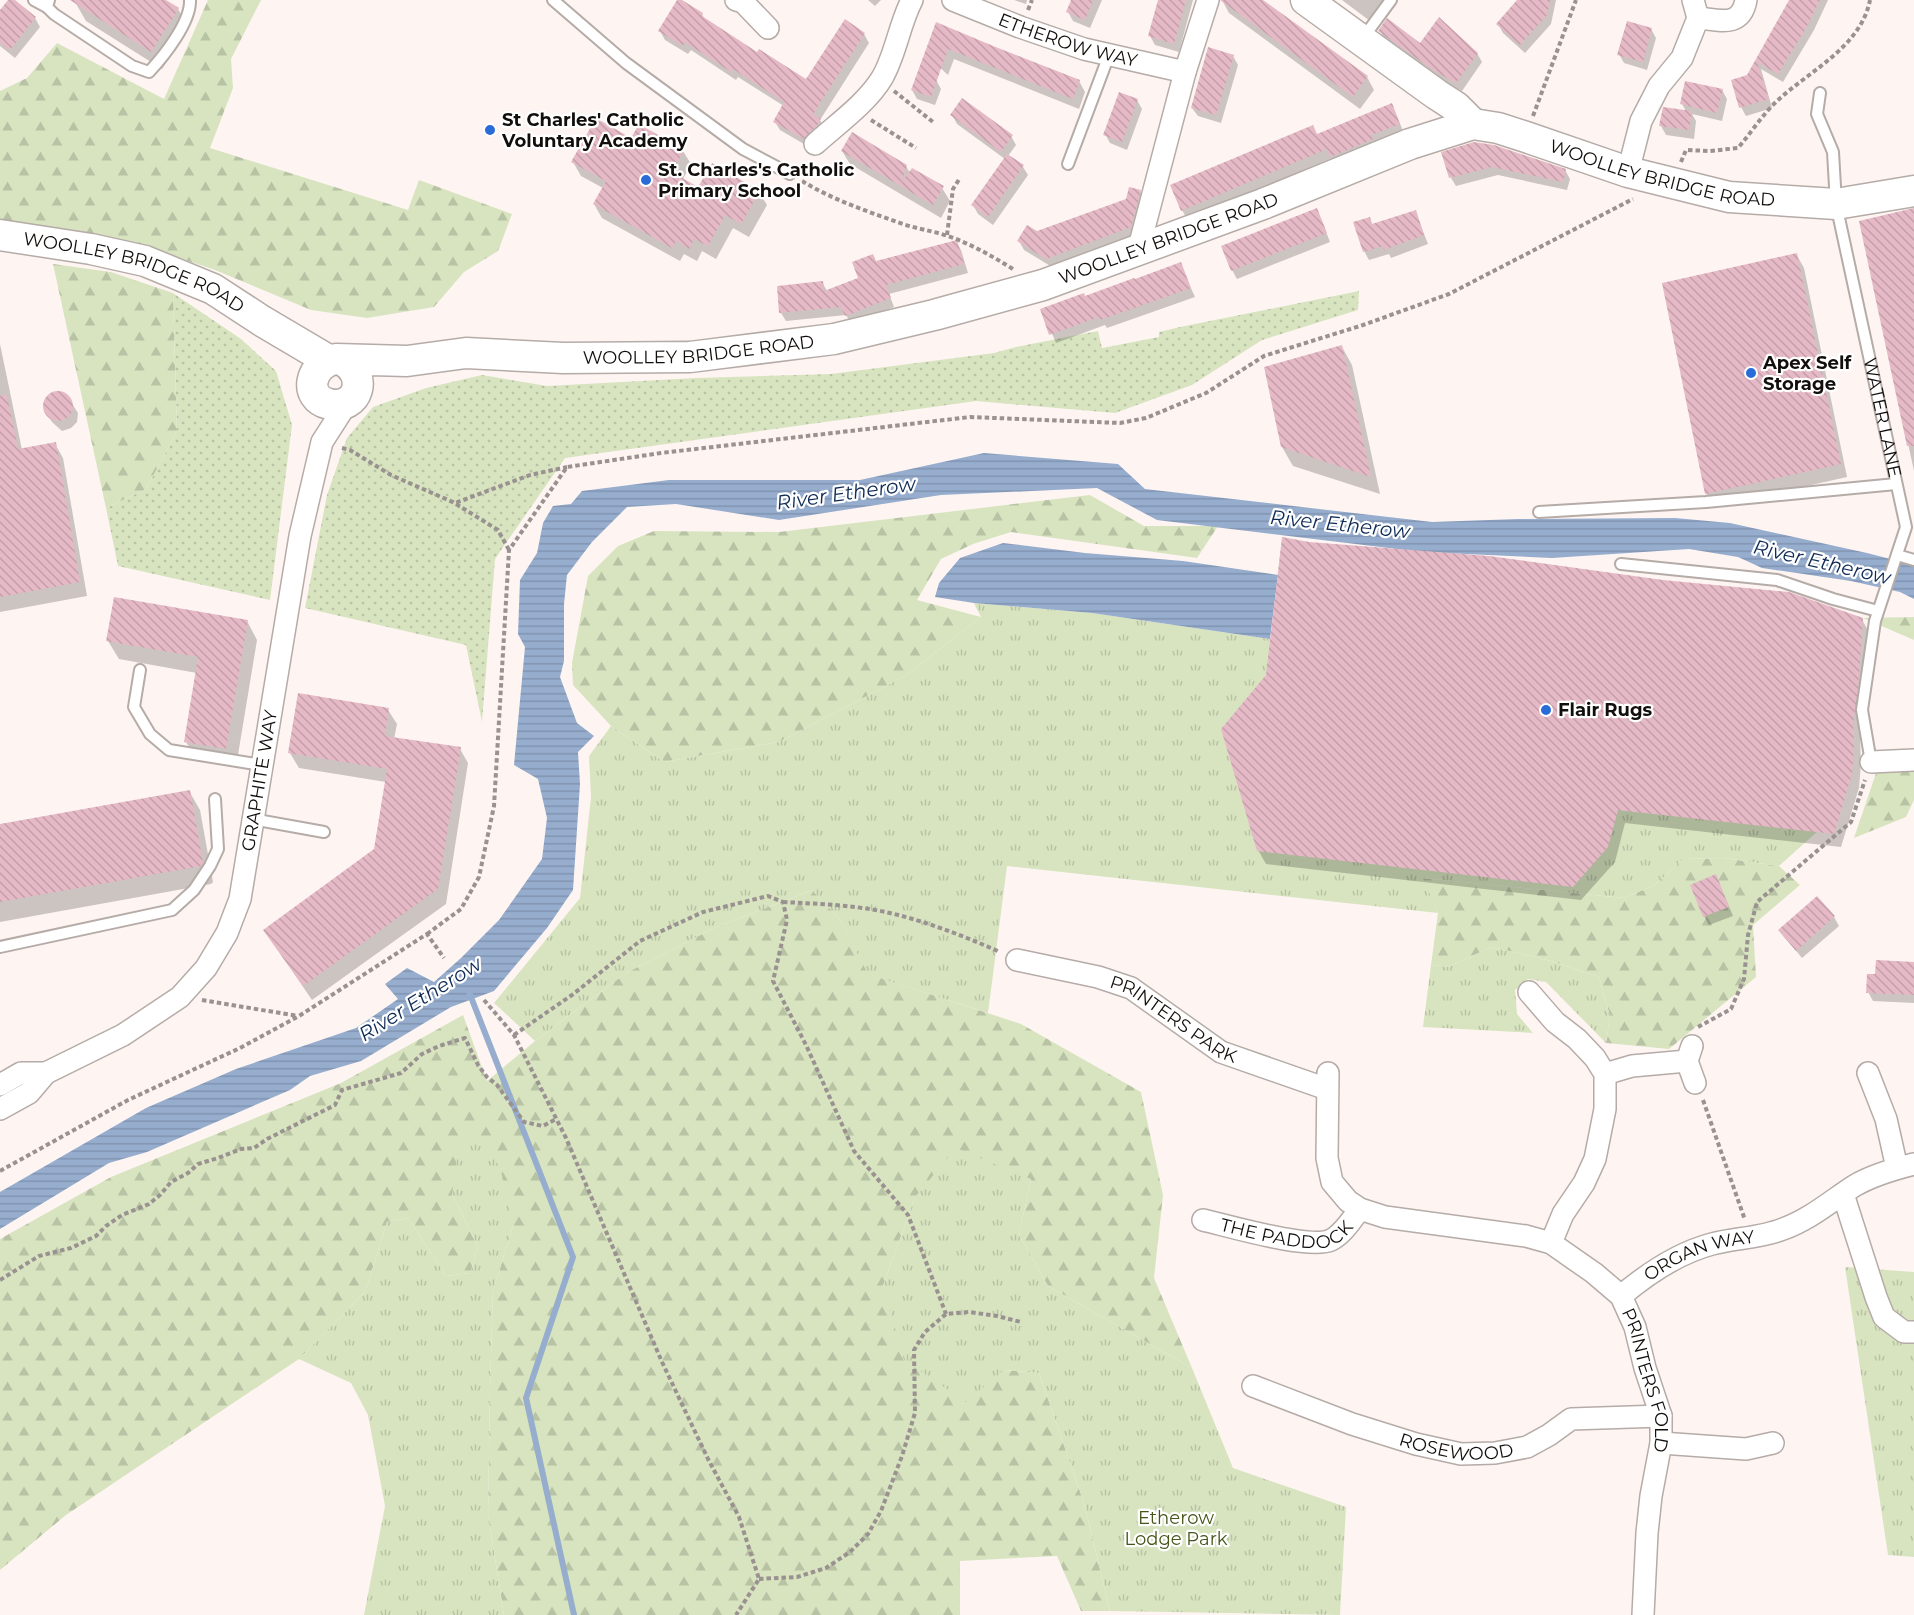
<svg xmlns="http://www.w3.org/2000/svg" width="1914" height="1615" font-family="Montserrat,sans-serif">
  <defs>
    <pattern id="grass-dots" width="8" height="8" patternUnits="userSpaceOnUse" patternTransform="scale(1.5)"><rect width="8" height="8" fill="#d8e4c0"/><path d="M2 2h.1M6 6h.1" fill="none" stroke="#b8c2a4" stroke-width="1.8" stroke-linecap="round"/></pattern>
    <pattern id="forest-firs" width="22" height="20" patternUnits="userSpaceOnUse" patternTransform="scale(1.5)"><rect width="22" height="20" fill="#d8e4c0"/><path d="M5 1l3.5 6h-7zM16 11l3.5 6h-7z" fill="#b8c2a4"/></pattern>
    <pattern id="park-tufts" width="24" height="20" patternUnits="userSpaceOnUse" patternTransform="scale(1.5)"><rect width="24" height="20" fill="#d8e4c0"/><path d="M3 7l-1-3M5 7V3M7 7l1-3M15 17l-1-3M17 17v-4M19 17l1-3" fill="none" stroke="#b8c2a4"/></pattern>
    <pattern id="water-rules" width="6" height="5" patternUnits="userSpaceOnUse" patternTransform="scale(1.5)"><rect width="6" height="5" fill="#97adce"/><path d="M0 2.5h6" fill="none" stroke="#8194b0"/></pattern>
    <pattern id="building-back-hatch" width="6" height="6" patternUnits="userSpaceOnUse" patternTransform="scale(1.5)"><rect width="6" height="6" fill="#e6b9c7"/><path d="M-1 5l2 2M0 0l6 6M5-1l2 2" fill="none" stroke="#c49eaa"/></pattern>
  </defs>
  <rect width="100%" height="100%" fill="#fef5f2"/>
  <g fill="url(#grass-dots)">
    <path d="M1359,291L1358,310L1262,340L1192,385L1115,413L976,401L565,458L495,559L482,722L466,645L305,608L327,495L347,438L373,407L426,388L482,375L547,386L697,378L831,374L994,353L1016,347L1098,331L1102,348L1159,337V332L1180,327Z"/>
    <path d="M173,293L241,339L276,371L292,425L270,600L118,566L106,508L146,489L177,431Z"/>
  </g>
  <g fill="url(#forest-firs)">
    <path d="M208,0H261L231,59L233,88L210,148L408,210L419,180L512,214L498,251L464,272L434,307L367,318L311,310L215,270L138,244L0,230V91L27,78L57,43L164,99Z"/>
    <path d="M53,264L111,272L173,293L177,431L146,489L106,508Z"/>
    <path d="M1090,495L1144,526H1218L1197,558L1011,532L973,544L941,559L917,600L981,617L905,676L779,742L664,762L611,726L573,685L572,663L588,576L618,546L654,531L779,532Z"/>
    <path d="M1914,617V640L1863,618Z"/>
    <path d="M1907,749H1914V800L1906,817L1854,838L1876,773Z"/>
    <path d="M1724,858L1779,866L1800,885L1753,925L1756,977L1669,1049L1606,1043L1610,1016L1599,977L1551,961L1492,947L1448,967L1431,965L1438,913L1422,878L1624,898L1655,885L1683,859Z"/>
    <path d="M812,890L839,918L869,974L1021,1024L1141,1092L1163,1195L1154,1278L1192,1368L1048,1286L1019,1235L1031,1179L915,1197L883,1286L1004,1370L1039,1373L1084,1503L1110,1611H1081L1057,1556L960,1561V1615H504L488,1514L490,1388L493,1291L513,1226L452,1194L478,1247L470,1273L446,1276L408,1218L387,1222L365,1292L299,1359L66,1515L0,1570V1239L111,1177L341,1083L463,1015L487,1081L535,1041L626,973L714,928Z"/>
  </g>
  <g fill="url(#park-tufts)">
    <path d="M974,603L1092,613L1270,639L1295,646L1618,810L1818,831L1779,866L1724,858L1683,859L1655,885L1624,898L1423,878L1438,913L1007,866L988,1013L868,974L839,918L812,890L714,928L626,973L535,1041L494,1003L580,898L591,797L589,756L611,726L664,762L779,742L905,676L981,617Z"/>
    <path d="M1492,947L1551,961L1599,977L1610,1016L1606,1043L1546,982L1528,979L1515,990L1517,1014L1533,1033L1423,1027L1431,965L1448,967Z"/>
    <path d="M469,1123L500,1167L513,1226L493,1291L490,1388L488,1514L504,1615H364L385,1506L368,1415L351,1383L299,1359L365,1292L387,1222L408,1218L446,1276L470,1273L478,1247L452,1194L458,1150Z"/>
    <path d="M956,1148L1031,1179L1019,1235L1048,1286L1192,1368L1233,1468L1346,1507L1340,1615L1110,1611L1084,1503L1039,1373L1004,1370L966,1402L904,1360L883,1286L915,1197Z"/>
    <path d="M1845,1267L1914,1272V1557L1888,1555Z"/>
  </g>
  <g fill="url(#water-rules)">
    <path d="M984,453L1118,464L1145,489L1432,522L1518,519L1675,518L1730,523L1867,553L1914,565V599L1900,592L1851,581L1762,568L1738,557L1689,549L1552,558L1422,552L1157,520L1097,488L941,495L779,520L676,504L627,507L592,542L567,575L564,604V661L560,677L577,723L594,736L578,752L580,784L573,890L547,928L494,991L451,1007L361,1061L310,1076L290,1090L147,1152L109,1163L0,1229V1192L146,1108L236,1069L356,1028L398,999L385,984L407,968L434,982L461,958L499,920L542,859L547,818L538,779L514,765L525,647L518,634L520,580L537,553L543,523L553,506L571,504L582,491L669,480H860Z"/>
    <path d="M1003,543L1085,553L1183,561L1278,575L1270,639L1092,613L974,603L935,597L939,583L960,558Z"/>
  </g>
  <g fill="#0003">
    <path d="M10,0L35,18L40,27L15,58L0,46V13Z"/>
    <path d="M76,0H164L178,9L189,28L162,69L86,21L75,2Z"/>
    <path d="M868,0H881L875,6Z"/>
    <path d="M1014,0H1027L1026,4Z"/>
    <path d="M1072,0H1102L1090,28L1073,21L1068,12Z"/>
    <path d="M1160,0H1193L1179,52L1155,45L1150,36Z"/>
    <path d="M1222,0H1262L1367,77L1374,90L1360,109L1229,13Z"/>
    <path d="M1342,0H1386L1370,21Z"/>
    <path d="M1519,0H1556L1551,24L1525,53L1503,33L1498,24Z"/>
    <path d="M1791,0H1828L1814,30L1783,82L1761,69L1772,108L1746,116L1741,107L1748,77Z"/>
    <path d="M702,14L705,20L758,54L807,81L864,34L869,43L820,120L825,129L809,147L780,130L775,122L784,106L738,77L736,80L691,50L688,54L665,40L660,31Z"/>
    <path d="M937,24L1079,81L1085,92L1079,109L954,59L948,75L933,61Z"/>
    <path d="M1651,29L1656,38L1647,70L1624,63L1619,54Z"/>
    <path d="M1380,31L1420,45L1477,53L1482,62L1462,91L1439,79L1385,39Z"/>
    <path d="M1233,56L1238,65L1221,123L1198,116L1192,108Z"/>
    <path d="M936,80L941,89L935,105L917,99L912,90Z"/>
    <path d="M1722,90L1727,99L1722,121L1692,114L1696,121L1694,139L1666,135L1661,126L1686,111L1682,104Z"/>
    <path d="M1137,100L1142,109L1127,150L1110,143L1105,134Z"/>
    <path d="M1392,105L1404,133L1336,165L1332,158L1187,219L1182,210L1317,136Z"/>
    <path d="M952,115L1011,136L1016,145L1008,156L1023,167L1028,175L993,225L978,214L973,205L1005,159L957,124Z"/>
    <path d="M632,140L683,151L691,164L683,179L699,189L759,192L767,205L749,237L733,228L716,259L702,251L697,261L684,254L680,261L602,218L594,204L603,188L581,176L573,162Z"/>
    <path d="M842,151L906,166L910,173L942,188L950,201L941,218L850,164Z"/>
    <path d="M1443,153L1565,170L1570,179L1567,190L1498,175L1456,186L1451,178Z"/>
    <path d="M1140,191L1145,200L1136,236L1052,267L1024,250L1019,241L1037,232L1127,200Z"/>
    <path d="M1914,210V471L1860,222Z"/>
    <path d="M1415,211L1428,244L1391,258L1389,254L1369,260L1364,251L1369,218L1373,225Z"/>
    <path d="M1321,219L1330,242L1237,279L1232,270Z"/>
    <path d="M956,242L961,250L968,273L889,294L894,307L851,324L846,315L786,321L781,313L822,282L827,291L860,279L877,263Z"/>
    <path d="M1796,254L1804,268L1847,477L1714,507L1706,493Z"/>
    <path d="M1180,264L1195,297L1107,328L1105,325L1056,343L1042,310L1085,298Z"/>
    <path d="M0,344L22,450L55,444L63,458L87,596L0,612Z"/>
    <path d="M1342,347L1352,365L1380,494L1293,466L1282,447Z"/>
    <path d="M59,392L67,396L78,413L77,422L71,428L62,431L52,422L46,413L45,403L50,395Z"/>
    <path d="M1862,620L1870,633L1865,704L1860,739L1861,764L1859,788L1841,847L1625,823L1615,862L1581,900L1266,864L1258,850Z"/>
    <path d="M247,621L257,640L236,767L197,760L186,742L197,673L119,659L108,641Z"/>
    <path d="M388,710L397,724L394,739L460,749L468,763L446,904L312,1000L265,931L375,850L386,782L299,768L290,753Z"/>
    <path d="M189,791L200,810L213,882L211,884L0,922V825Z"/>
    <path d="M1716,876L1733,916L1709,925L1704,916Z"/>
    <path d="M1834,917L1839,926L1802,958L1780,931Z"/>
    <path d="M1914,963V1003L1873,1001L1868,992L1876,975Z"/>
  </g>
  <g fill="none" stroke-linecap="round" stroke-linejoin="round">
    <path stroke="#97adce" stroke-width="6" d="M469,992L573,1257L526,1398L574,1615"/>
  </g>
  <g fill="url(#building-back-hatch)">
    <path d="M8,0H15L36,17L10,50L0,43V10Z"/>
    <path d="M70,0H166L179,8L151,52Z"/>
    <path d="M677,0H682L703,13L702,16L757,52L759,49L806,79L845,19L865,33L813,114L821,119L818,124L804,139L773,122L784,102L733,69L731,72L685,42L683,46L658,31Z"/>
    <path d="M1071,0H1093L1085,20L1066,12Z"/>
    <path d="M1158,0H1186L1174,44L1148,36Z"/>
    <path d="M1220,0H1263L1368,76L1353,97Z"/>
    <path d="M1517,0H1550L1547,15L1520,45L1496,24Z"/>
    <path d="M1789,0H1820L1806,28L1778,74L1757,62L1769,99L1739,108L1731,80L1747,75Z"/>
    <path d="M1439,17L1478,53L1456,83L1433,70L1378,31L1387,18L1420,43Z"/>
    <path d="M1627,21L1652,28L1643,62L1617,55Z"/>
    <path d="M936,22L998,48L1080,80L1073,99L948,49L931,97L911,90Z"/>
    <path d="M1208,47L1234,55L1216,115L1191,108Z"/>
    <path d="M1685,81L1723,89L1717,113L1680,104Z"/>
    <path d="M1119,92L1138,99L1122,142L1103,135Z"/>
    <path d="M962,98L1013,135L1001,152L950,115Z"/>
    <path d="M1392,103L1400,124L1371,135L1373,139L1330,157L1327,149L1181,211L1170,185L1313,125L1317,134Z"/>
    <path d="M1663,107L1692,111L1689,130L1659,126Z"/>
    <path d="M596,118L631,138L639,124L684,150L672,172L698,187L712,163L760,191L741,224L725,215L708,246L694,239L689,249L676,241L672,248L593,204L606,181L571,162Z"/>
    <path d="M852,132L907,165L901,183L912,168L944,186L933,205L841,151Z"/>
    <path d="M1474,142L1494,145L1566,169L1563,182L1492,167L1449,178L1441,152Z"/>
    <path d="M1007,154L1024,165L988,217L971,205Z"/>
    <path d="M1129,187L1141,190L1131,227L1046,259L1017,241L1027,225L1037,231L1126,199Z"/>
    <path d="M1317,208L1327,233L1231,271L1221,246Z"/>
    <path d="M1914,208V446H1907L1859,221Z"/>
    <path d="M1416,210L1424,235L1384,250L1383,246L1363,252L1353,222L1370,217L1372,224Z"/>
    <path d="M957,240L964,264L886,285L891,298L845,316L841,307L779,313L777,286L823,281L824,291L858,278L852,262L873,254L876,261Z"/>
    <path d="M1797,253L1841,464L1705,494L1662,283Z"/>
    <path d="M1181,262L1191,288L1100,320L1099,317L1049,335L1040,309L1084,293L1085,296L1134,278L1135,279Z"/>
    <path d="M1342,345L1371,477L1281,447L1264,367Z"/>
    <circle cx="58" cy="406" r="15"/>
    <path d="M7,395L18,449L56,442L80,582L0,597V396Z"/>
    <path d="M1282,537L1309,542L1489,556L1663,580L1789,592L1863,618L1858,689L1853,725L1854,749L1852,774L1834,834L1618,810L1608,847L1573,887L1257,851L1221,729L1266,675Z"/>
    <path d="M114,597L248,620L226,749L184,742L198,657L106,641Z"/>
    <path d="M298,693L389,708L385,736L461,747L438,889L303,986L263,930L374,849L387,769L288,753Z"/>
    <path d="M190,790L203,863L201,866L0,902V824Z"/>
    <path d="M1716,874L1729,907L1703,917L1690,885Z"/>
    <path d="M1817,896L1835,916L1796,951L1778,930Z"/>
    <path d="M1876,960L1914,962V995L1866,993L1867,974H1875Z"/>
  </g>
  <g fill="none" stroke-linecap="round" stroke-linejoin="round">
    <defs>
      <g id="lane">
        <path d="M34,0L47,7"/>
        <path d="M49,0L47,7L54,14L132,66L149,72C164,56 191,22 190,0"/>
        <path d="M553,0L626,63L743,149L790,174"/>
        <path d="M1363,38L1391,0"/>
        <path id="s1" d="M1820,93L1817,114L1833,152L1836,204L1906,527L1875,621L1862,710L1871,762"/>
        <path d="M1068,164L1109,55"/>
        <path d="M1539,512L1706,502L1896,484"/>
        <path d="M1897,555L1914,560"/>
        <path d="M1621,564L1777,580L1833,599L1878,611"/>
        <path d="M140,670L134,707L150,734L169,750L261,765"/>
        <path d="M252,819L324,832"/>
        <path d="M0,947L172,910L194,890L210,866L218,849L215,799"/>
      </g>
      <g id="street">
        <path d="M736,0L743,2L768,28"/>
        <path id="s2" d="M953,0L1020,27L1084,49L1185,72"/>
        <path d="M1698,18C1720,20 1741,28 1746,0"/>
        <path d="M815,144C836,125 867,103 882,78C896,54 899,25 912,0"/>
        <path d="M1628,172L1641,121L1659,86L1682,58L1698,18L1693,0"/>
        <path d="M1138,251L1185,72L1208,0"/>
        <path d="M1871,762L1914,760"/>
        <path id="s3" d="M1017,960L1098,977L1131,988L1221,1052L1327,1089"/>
        <path d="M1529,992L1555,1022L1577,1039L1595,1058L1605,1074V1109L1595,1159L1584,1183L1563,1214L1551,1243"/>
        <path d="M1687,1061L1695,1083"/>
        <path id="s4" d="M1328,1073L1327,1158L1332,1182L1348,1201L1360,1209L1385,1217L1526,1236L1551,1243L1594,1273L1621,1296L1635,1327L1645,1368L1661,1416V1443L1651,1496L1647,1533L1643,1615"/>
        <path d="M1868,1073L1886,1119L1897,1168"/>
        <path d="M1605,1074L1632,1066L1687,1061L1692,1046"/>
        <path d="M0,1085L21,1073H46"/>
        <path id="s5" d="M0,1109L29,1093L46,1073L123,1035L180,997L206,968L227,933L240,899L300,536L322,442L347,403"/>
        <path d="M1843,1194L1876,1297L1884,1317L1904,1332H1914"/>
        <path id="s6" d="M1203,1220C1229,1226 1310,1250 1331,1240C1343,1234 1352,1219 1360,1209"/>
        <path id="s7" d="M1621,1296C1647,1274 1678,1253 1712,1244C1735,1238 1761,1238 1783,1229C1809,1220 1831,1201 1854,1186C1871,1176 1894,1169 1914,1164"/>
        <path id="s8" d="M1253,1386L1352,1424L1416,1444L1461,1454L1495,1453L1527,1447L1549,1435L1571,1419L1661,1416"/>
        <path d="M1661,1443L1746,1449L1773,1443"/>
      </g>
      <g id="secondary">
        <path d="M1306,0L1436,94L1456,107L1473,124"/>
        <path id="s9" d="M0,235L91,249L145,261L213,289L262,321L328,360"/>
        <path id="s10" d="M342,360C369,374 359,411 329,404C302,398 310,363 336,359L407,361L466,353L563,358L690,357L834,339L934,315L1043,285L1263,204L1410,144L1473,124L1498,128L1526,137L1628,172L1729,197L1836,204L1914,191"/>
      </g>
    </defs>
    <use href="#lane" stroke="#b5aba7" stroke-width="14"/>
    <use href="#street" stroke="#b5aba7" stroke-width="24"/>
    <use href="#secondary" stroke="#b5aba7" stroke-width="33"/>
    <g stroke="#999290" stroke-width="4" stroke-dasharray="4.5 3" stroke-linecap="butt">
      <path d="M1028,10L1032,0"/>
      <path d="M894,91L933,122"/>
      <path d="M1533,116L1576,0"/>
      <path d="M871,120L916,148"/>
      <path d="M1681,162L1686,150L1710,151L1738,148C1751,133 1762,115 1777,101C1809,71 1861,47 1870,0"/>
      <path d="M802,181C833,200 869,212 903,224C918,229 933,231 948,236C971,244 992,256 1013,269"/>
      <path d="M947,235L953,189L960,178"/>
      <path d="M342,448L350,450L391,475L455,503L530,475L567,467"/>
      <path d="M456,504L498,530L509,550"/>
      <path d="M783,902C820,904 858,905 894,914C931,923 966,937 1000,952"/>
      <path d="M427,934L461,909L479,877L494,806L509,550L567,467L661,453L970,417L1120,423L1146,418L1206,393L1264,356L1363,325L1449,294L1633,199"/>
      <path d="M202,1000L298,1016"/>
      <path d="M484,1000L514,1035L566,1138L662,1362L708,1459L739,1517L759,1579L736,1615"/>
      <path d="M1698,1027L1731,1009L1744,979L1748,935L1757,902L1851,822L1865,780"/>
      <path d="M514,1035L572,995L640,941L703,912L768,896L783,902L787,920L773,981L806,1045L854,1151L908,1215L946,1314"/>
      <path d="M1703,1100L1745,1220"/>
      <path d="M0,1171L128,1100L240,1048L299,1016L427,934L444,958"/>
      <path d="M0,1280L39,1256L71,1248L96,1236L106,1226L122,1215L149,1204L160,1195L171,1182L188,1173L198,1164L218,1158L241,1149L254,1148L267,1139L335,1105L342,1090L401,1073L422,1054L439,1046L465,1038L478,1065L487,1077L497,1085L524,1122L543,1126L556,1119"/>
      <path d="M759,1579L797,1577L826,1568L850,1552L868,1534L881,1511L902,1456L915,1413L914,1350L925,1332L946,1314L969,1312L997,1316L1021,1322"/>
    </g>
    <use href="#lane" stroke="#fff" stroke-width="10"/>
    <use href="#street" stroke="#fff" stroke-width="21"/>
    <use href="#secondary" stroke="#fff" stroke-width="30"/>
  </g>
  <g fill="#296bd7" stroke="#fff" stroke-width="2">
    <circle cx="490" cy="130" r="6"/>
    <circle cx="646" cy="180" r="6"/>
    <circle cx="1751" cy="373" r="6"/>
    <circle cx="1546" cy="710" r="6"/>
  </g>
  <g text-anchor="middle" stroke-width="4.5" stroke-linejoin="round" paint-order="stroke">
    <g font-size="18" fill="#110e0c" stroke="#fff">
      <text dy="6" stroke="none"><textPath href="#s2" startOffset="122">ETHEROW WAY</textPath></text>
      <text dy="6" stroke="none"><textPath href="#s10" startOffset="1508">WOOLLEY BRIDGE ROAD</textPath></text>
      <text dy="6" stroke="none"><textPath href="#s10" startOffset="986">WOOLLEY BRIDGE ROAD</textPath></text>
      <text dy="6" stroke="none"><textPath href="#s9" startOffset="140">WOOLLEY BRIDGE ROAD</textPath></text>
      <text dy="6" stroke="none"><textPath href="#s10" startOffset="500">WOOLLEY BRIDGE ROAD</textPath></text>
      <text dy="6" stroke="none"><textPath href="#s1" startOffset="333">WATER LANE</textPath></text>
      <text dy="6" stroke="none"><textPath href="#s5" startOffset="450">GRAPHITE WAY</textPath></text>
      <text dy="6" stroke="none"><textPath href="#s3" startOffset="170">PRINTERS PARK</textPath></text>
      <text dy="6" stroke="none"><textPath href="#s6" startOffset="87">THE PADDOCK</textPath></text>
      <text dy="6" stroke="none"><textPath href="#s7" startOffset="90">ORGAN WAY</textPath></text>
      <text dy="6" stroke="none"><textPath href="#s4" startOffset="520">PRINTERS FOLD</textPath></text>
      <text dy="6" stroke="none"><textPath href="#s8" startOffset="214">ROSEWOOD</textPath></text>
    </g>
    <g font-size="18" font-weight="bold" fill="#110e0c" stroke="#fff" text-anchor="start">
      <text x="502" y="126">St Charles' Catholic<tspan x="502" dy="21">Voluntary Academy</tspan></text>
      <text x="658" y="176">St. Charles's Catholic<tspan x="658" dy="21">Primary School</tspan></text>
      <text x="1763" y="369">Apex Self<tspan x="1763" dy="21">Storage</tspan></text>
      <text x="1558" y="716">Flair Rugs</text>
    </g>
    <g font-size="18" fill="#465519" stroke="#fff">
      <text x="1176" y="1524">Etherow<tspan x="1176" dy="21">Lodge Park</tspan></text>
    </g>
    <g font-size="20" font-style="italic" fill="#0e2a55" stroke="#fff">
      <text transform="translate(846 493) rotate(-8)" y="7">River Etherow</text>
      <text transform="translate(1340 524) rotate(6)" y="7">River Etherow</text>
      <text transform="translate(1822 562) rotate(13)" y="7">River Etherow</text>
      <text transform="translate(420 999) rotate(-32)" y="7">River Etherow</text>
    </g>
  </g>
</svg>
